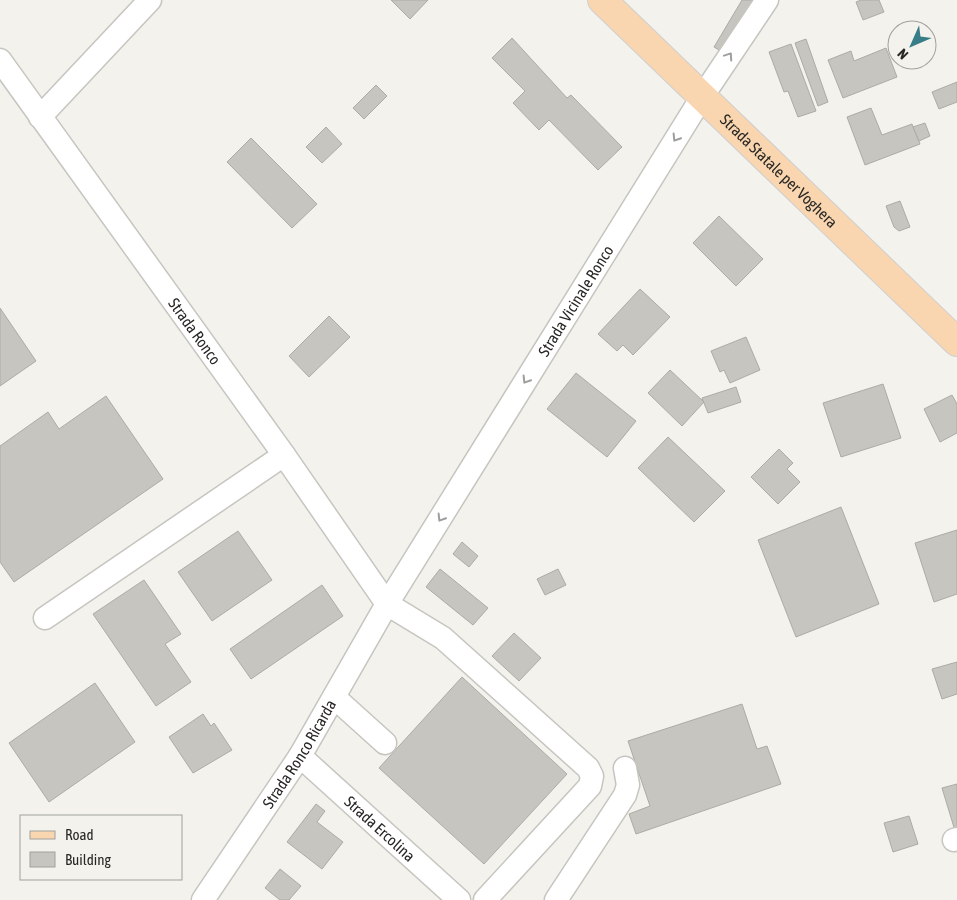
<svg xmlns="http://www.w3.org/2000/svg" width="957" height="900" font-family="'Asap Condensed',sans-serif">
  <rect width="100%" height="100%" fill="#f3f2ed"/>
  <g fill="#c6c5c0" stroke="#acaba7">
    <path d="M391,0H428L410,19Z"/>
    <path d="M742,0H757L726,54L714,47Z"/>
    <path d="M861,0H879L884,12L863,20L856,2Z"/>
    <path d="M512,38L567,98L571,95L622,147L598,170L549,120L539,130L513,103L525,91L492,58Z"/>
    <path d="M806,39L828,102L818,106L795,43Z"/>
    <path d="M791,44L816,111L798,117L788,91L784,92L769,52Z"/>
    <path d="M886,48L897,77L843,98L828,60L851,51L854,61Z"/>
    <path d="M957,82V102L939,109L932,92Z"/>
    <path d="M376,85L387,96L364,119L353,108Z"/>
    <path d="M871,108L882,135L912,124L920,144L865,165L847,117Z"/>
    <path d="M925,123L930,136L919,141L913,127Z"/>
    <path d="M326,127L342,144L322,163L306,147Z"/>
    <path d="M251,138L317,204L292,228L227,162Z"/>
    <path d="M900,201L910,227L899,231L894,227L886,206Z"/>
    <path d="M719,216L763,259L736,286L693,243Z"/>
    <path d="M640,289L670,317L633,355L623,345L617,351L598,334Z"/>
    <path d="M0,308L36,361L0,386Z"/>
    <path d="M329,316L350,337L309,377L289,356Z"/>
    <path d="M746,337L760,370L730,383L724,370L720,372L711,351Z"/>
    <path d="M670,370L704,402L682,426L648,393Z"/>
    <path d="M576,373L636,421L607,457L547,409Z"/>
    <path d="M883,384L901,438L841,457L823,403Z"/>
    <path d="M736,387L741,402L708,413L702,398Z"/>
    <path d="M952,395L957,404V433L940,442L924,409Z"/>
    <path d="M106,396L163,479L14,582L0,562V446L48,412L59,429Z"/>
    <path d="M668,437L725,491L694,522L638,468Z"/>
    <path d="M779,449L793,463L787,469L800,482L778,504L751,477Z"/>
    <path d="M841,507L879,604L796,637L758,540Z"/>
    <path d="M957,530V594L934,602L915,543Z"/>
    <path d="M238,531L272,580L212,621L178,572Z"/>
    <path d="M462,542L478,556L469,567L453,554Z"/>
    <path d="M440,569L488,608L473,625L426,587Z"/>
    <path d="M558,569L566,585L545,595L537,579Z"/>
    <path d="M144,580L181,634L165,644L191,682L156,706L93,614Z"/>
    <path d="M322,585L343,616L251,679L230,649Z"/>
    <path d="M514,633L541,658L519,681L492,656Z"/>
    <path d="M957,662V694L942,699L932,669Z"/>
    <path d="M462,677L567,774L484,864L379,768Z"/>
    <path d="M95,683L135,742L49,802L9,743Z"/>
    <path d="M742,704L757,749L767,746L781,784L636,834L629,814L650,806L628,741Z"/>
    <path d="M203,714L211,726L214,723L232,750L193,773L169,737Z"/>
    <path d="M957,784V834H956L942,788Z"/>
    <path d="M316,804L325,811L317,822L343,842L322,869L287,842Z"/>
    <path d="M909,816L918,844L893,852L884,823Z"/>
    <path d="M280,869L301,886L289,900H280L265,888Z"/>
  </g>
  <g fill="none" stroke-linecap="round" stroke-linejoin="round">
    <defs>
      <g id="minor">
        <path id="s1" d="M0,60L284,455L387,604L443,638L588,768L592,776L590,786L485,900"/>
        <path d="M40,117L150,0"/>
        <path d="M45,618L284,455"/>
        <path d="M334,697L385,743"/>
        <path id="s2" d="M300,756L459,900"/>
        <path d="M954,840L957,839"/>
        <path id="s3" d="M203,900L300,756L387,604L702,97L767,0"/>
        <path d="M556,900L625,795L628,785L625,768"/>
      </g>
      <g id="major">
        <path id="s4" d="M602,0L957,342"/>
      </g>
    </defs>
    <use href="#minor" stroke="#c6c5c0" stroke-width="25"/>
    <use href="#major" stroke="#d0cfcf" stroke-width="30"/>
    <use href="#minor" stroke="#fff" stroke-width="22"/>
    <use href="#major" stroke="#f9d6af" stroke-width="28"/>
  </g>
  <defs><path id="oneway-chevron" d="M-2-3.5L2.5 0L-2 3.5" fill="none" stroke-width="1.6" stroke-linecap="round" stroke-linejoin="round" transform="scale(1.25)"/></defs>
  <g stroke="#9e9e9d">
    <use href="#oneway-chevron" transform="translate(729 56) rotate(-56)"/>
    <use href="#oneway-chevron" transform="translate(676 138) rotate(122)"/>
    <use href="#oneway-chevron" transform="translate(526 380) rotate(122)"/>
    <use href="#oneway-chevron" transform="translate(441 518) rotate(122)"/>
  </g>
  <g text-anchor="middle" stroke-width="4.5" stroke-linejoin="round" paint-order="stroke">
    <g font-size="16" fill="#282725" stroke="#f3f2ed">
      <text dy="6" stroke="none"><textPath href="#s4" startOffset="246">Strada Statale per Voghera</textPath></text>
      <text dy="6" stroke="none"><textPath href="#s3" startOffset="706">Strada Vicinale Ronco</textPath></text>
      <text dy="6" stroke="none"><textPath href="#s1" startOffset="334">Strada Ronco</textPath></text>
      <text dy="6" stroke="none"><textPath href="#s3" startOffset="175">Strada Ronco Ricarda</textPath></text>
      <text dy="6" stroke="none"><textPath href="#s2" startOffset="108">Strada Ercolina</textPath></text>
    </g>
  </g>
  <rect x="20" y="815" width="162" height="65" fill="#f3f2ed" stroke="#a2a19d"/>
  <rect x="30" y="831" width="25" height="8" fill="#f9d6af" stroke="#a2a19d"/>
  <text x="65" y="840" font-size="15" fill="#282725">Road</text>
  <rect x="30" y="852" width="25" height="15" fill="#c6c5c0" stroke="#a2a19d"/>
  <text x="65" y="865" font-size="15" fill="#282725">Building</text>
  <g transform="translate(912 45) rotate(225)"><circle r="24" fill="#f3f2ed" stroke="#a2a19d"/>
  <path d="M0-4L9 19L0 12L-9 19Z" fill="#387e89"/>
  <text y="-8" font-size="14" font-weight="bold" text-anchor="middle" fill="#282725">N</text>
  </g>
</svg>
